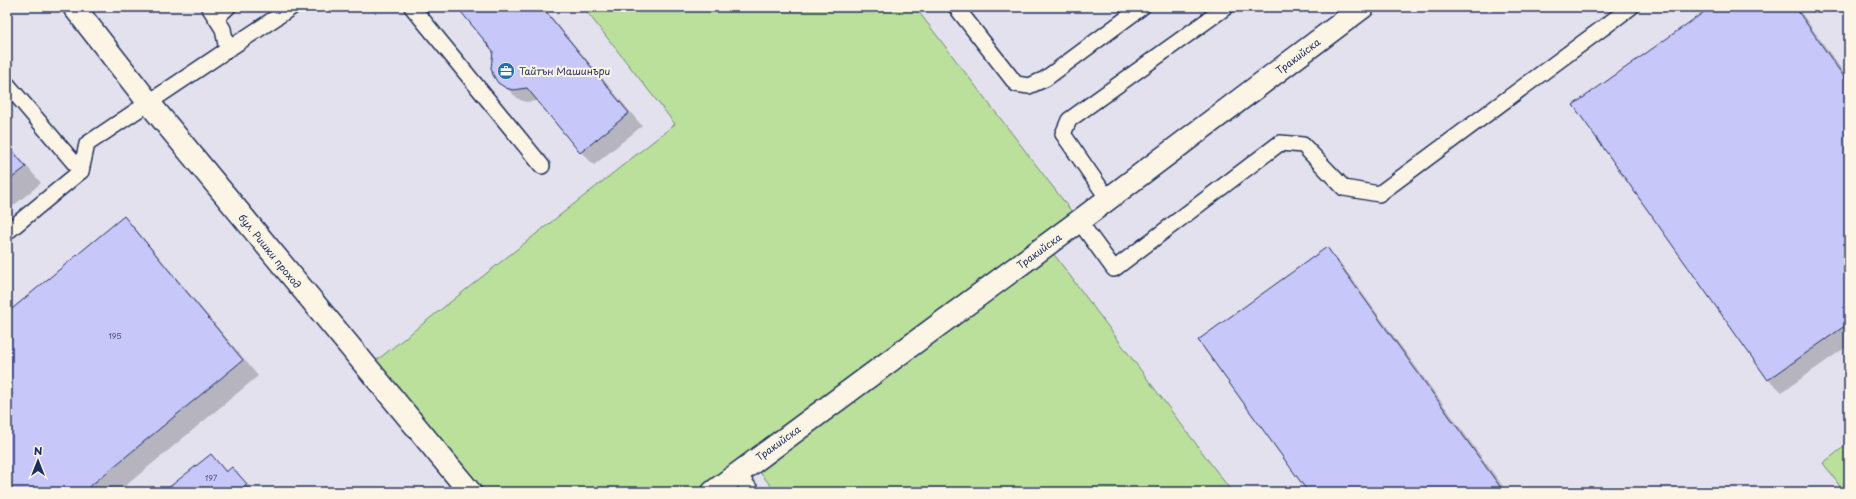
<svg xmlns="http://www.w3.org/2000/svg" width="1856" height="499" font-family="'Playpen Sans',sans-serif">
  <rect width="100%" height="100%" fill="#f1ece9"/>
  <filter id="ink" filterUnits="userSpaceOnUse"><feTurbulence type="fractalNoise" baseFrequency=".025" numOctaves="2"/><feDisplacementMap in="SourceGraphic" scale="8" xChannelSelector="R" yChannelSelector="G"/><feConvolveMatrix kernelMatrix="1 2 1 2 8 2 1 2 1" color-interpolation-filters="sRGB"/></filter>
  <g filter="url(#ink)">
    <rect fill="#e4e1ee" x="7" y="7" width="1842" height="485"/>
    <g fill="#bbe09b" stroke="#6b887c">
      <path d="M583,7H915L1079,221L1047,245L1232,492H776L752,463L713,492H470L367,368L675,124Z"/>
      <path d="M1849,443V492H1844L1823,463Z"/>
    </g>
    <g fill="#0003">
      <path d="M458,7H543L642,126L594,165L581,152L539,101L526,102L520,100L499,82L494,51Z"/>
      <path d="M1713,7H1797L1849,80V345L1782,392L1769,380L1574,105Z"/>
      <path d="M7,143L41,183L7,211Z"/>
      <path d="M124,217L139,233L258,376L118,492H11L7,488V314Z"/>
      <path d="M1326,249L1339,261L1507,492H1310Z"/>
      <path d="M211,455L227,472L232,468L255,492H165Z"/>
    </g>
    <g fill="#c7c7f9" stroke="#1b2f5e">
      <path d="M457,7H542L629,113L580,153L527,88L513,90L506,88L498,83L493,75L491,68L493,51Z"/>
      <path d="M1711,7H1795L1849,84V323L1768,380L1573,105Z"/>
      <path d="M7,144L26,167L7,182Z"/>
      <path d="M124,216L243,360L83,492H9L7,489V313Z"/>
      <path d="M1327,247L1504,492H1308L1198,340Z"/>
      <path d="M211,454L226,472L232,467L247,484L240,490L241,492H163Z"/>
    </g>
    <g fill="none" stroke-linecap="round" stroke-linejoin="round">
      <defs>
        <g id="service">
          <path d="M412,7L542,166"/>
          <path d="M956,7L1016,84L1029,86L1045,79L1142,7"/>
          <path d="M217,17L228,7"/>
          <path d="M227,50L292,7"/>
          <path d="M7,84L81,171L87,144L227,50L223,29L209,7"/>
          <path d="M1108,199L1063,134L1069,120L1226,7"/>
          <path d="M1079,221L1114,269L1280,143L1303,145L1344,188L1379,194L1631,7"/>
          <path d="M7,232L81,171"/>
          <path d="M737,473L752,492"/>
        </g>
        <path id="minor" d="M713,492L1079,221L1363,7"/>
        <path id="secondary" d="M74,7L149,103L470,492"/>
      </defs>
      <use href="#service" stroke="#1b2f5e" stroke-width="18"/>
      <use href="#minor" stroke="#1b2f5e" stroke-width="25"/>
      <use href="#secondary" stroke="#1b2f5e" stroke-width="25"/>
      <use href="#service" stroke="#fcf5e5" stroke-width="15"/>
      <use href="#minor" stroke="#fcf5e5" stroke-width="22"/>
      <use href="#secondary" stroke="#fcf5e5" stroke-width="22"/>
    </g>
  </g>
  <defs>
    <symbol id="office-disc" viewBox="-11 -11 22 22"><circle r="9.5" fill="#1f6fb2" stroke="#fcf5e5"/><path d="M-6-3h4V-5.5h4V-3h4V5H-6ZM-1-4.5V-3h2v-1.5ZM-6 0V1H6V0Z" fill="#fff"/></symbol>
  </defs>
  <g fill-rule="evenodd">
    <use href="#office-disc" x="496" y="61" width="20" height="20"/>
  </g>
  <g text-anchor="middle" stroke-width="4" stroke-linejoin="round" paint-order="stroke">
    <g font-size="8" fill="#465585">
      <text x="115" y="339">195</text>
      <text x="211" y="481">197</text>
    </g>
    <g font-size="10" fill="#1b2f5e" stroke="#fcf5e5">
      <text transform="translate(1298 56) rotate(-37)" y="4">Тракийска</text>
      <text transform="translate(270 251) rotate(51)" y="4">бул. Ришки проход</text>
      <text transform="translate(1039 251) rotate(-36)" y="4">Тракийска</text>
      <text transform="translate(778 443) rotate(-36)" y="4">Тракийска</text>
    </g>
    <g font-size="10" fill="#1b2f5e" stroke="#fcf5e5" text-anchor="start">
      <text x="519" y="75">Тайтън Машинъри</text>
    </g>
  </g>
  <rect width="1856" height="499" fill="none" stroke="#fcf5e5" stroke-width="24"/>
  <rect x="12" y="12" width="1832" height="475" fill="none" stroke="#1b2f5e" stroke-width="1.5" filter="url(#ink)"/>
  <g transform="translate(38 461)" stroke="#fcf5e5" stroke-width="3" paint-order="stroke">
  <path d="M0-3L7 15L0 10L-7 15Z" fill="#1b2f5e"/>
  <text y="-6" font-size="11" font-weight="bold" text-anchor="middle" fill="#1b2f5e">N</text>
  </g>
</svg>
